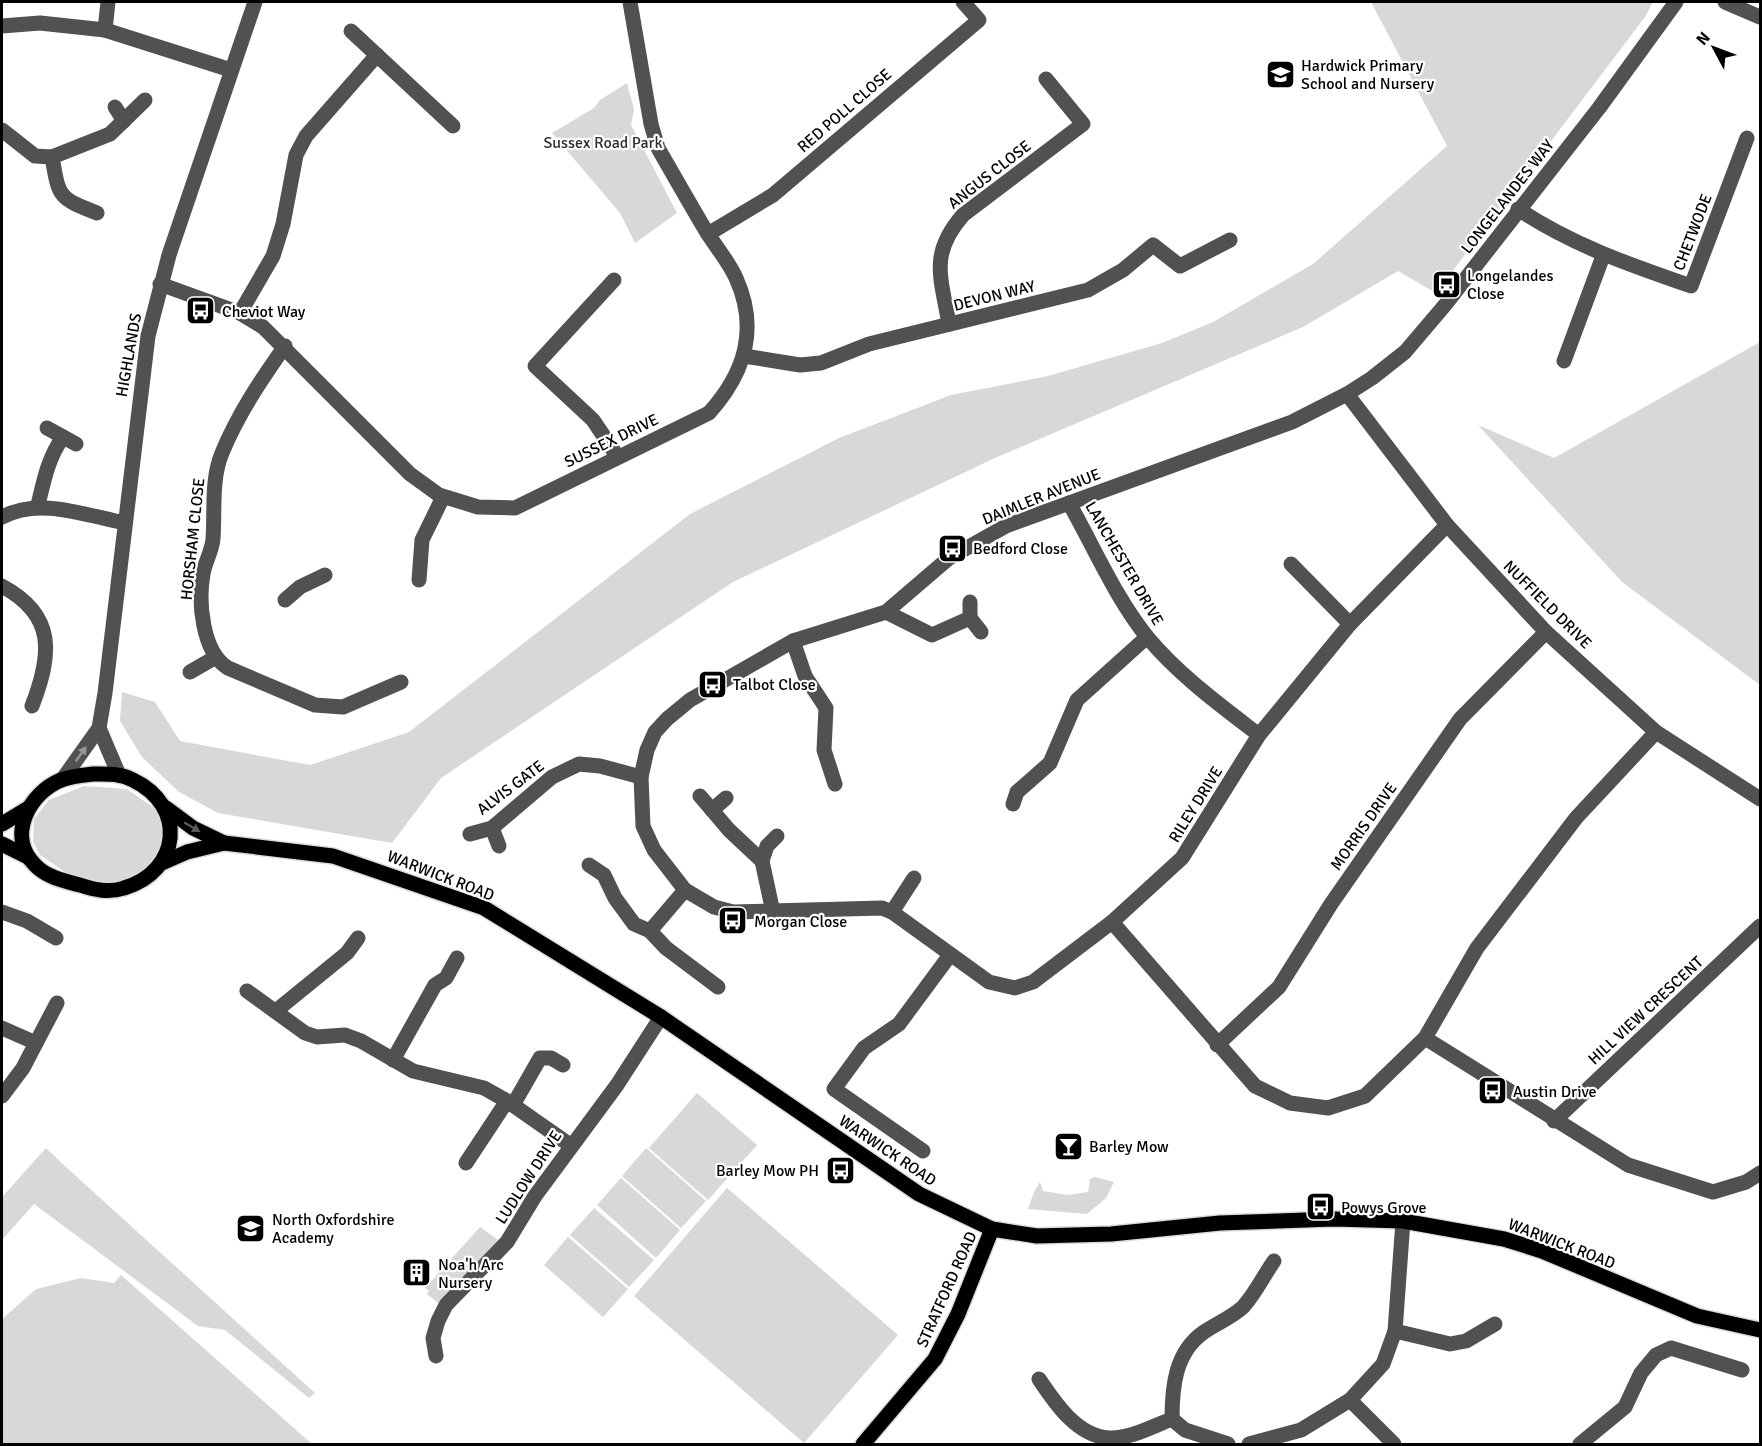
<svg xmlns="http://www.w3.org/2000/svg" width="1762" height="1446" font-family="Signika,sans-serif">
  <rect width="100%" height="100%" fill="#fff"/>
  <g fill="#d8d8d8">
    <path d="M1371,2H1653L1645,17L1436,293L1398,271L1303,327L995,458L733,582L441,778L392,843L218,813L179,792L142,757L120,721L122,692L155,702L180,741L310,765L409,732L690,514L839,438L951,395L1048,376L1162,343L1213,322L1313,264L1447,146Z"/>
    <path d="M627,83L634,110L631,125L677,213L635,243L620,213L552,133L594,108L600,100Z"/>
    <path d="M1760,342V685L1622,582L1478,425L1554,458Z"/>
    <path d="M84,786L127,789L154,808L165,831L161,847L142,873L113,884L71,876L40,855L33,842L34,819L49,800Z"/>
    <path d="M697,1093L757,1145L708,1200L649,1148Z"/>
    <path d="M46,1148L66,1167L315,1393L309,1398L225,1330L198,1326L34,1204L2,1240V1197Z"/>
    <path d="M646,1148L706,1201L681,1228L622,1176Z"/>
    <path d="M1095,1177L1114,1182L1106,1198L1087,1214L1028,1209L1034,1192L1040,1182L1043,1191L1068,1195L1088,1192L1090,1179Z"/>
    <path d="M621,1178L680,1230L656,1258L597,1205Z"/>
    <path d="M727,1188L898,1335L804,1443L634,1296Z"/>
    <path d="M594,1208L654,1260L629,1287L570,1235Z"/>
    <path d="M480,1227L498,1240L438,1303L427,1294L429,1291L425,1288Z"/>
    <path d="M568,1237L628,1289L603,1317L544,1265Z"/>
    <path d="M121,1275L312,1444H2V1319L36,1289L81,1278L114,1283Z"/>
  </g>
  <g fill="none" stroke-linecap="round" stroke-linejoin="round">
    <defs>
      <g id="major">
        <path d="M93,774C107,774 120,773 133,780C187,806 181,871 124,888C109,893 95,890 80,885C64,881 46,877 35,865C6,836 29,793 61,780C71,776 83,775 93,774Z"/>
        <path d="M166,808L193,828L224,843"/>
        <path d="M2,824L27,809"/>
        <path d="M2,844L28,857"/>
        <path d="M162,863L187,852L224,843L333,856L484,908L661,1017L919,1194L992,1229L1037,1236L1111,1234L1220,1223L1334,1219L1403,1221L1504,1239L1542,1251L1697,1316L1760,1330"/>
        <path d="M863,1444L935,1359L958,1314L992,1229"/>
      </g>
    </defs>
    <use href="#major" stroke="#dbdbdb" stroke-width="18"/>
    <g stroke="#515151" stroke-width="15">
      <path d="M1725,2L1760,17"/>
      <path d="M2,26L40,23L105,30L231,70"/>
      <path d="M105,30L108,2"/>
      <path d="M351,31L453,126"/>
      <path d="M115,107L124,121"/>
      <path d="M2,130L35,156L52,157C59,197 58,198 97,213"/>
      <path d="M52,157L110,134L145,100"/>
      <path d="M1518,209C1572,245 1630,265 1691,286L1747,138"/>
      <path d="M708,234L773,195L979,20L963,2"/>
      <path d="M614,280L535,366L593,420L617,456"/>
      <path d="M160,284L240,313L263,327L410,474L439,495L478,507L515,508L709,413C745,373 759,329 736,278C729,262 716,247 706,231C690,204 674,176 658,148L651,124L630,2"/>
      <path d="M240,313L273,256L283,224L296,155L306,136L377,55"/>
      <path d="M949,324C941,277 929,254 963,215L1083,124L1046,79"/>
      <path d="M285,346C261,380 238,414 222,453C211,479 215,511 213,539C212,551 205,562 203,574C198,602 202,652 228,668L315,705L343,707L401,682"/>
      <path d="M744,356L800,365L821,363L869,344L1088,290L1123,270L1153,245L1180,266L1230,240"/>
      <path d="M1564,361L1603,256"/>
      <path d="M1347,394L1447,525L1546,632L1656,732L1760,799"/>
      <path d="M47,428L76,444"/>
      <path d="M1069,503C1094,547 1116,599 1148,638C1180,676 1220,705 1259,735"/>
      <path d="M38,505C44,480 48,458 63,437"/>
      <path d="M2,517C40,497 84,515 125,523"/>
      <path d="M1447,525L1350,624L1259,735L1182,858L1112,922L1033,982L1015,988L989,982L892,912L882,908L733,912L714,907L685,890L654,850L643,826L641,777L647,750L655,732L667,719L690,700L793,641L886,612L949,558L1006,526L1292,422L1347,394L1372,378L1405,352L1445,305L1599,108L1676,2"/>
      <path d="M1291,564L1350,624"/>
      <path d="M419,580L422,540L443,497"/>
      <path d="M2,586C56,615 52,654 32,706"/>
      <path d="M285,600L300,587L325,575"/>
      <path d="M970,602V618L981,632"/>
      <path d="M886,612L932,635L970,618"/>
      <path d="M793,641L805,676L826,708L824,750L835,784"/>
      <path d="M190,672L216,657"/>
      <path d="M99,728L119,775"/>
      <path d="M62,780L99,728L105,693L148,336L169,255L255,2"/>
      <path d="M700,796L729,830L762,861L773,912"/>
      <path d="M1013,804L1017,792L1050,763L1077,700L1147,637"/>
      <path d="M712,810L726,798"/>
      <path d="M492,828L499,846"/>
      <path d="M470,834L492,828L552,777L579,764L600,766L641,777"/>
      <path d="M762,861L767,846L777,836"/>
      <path d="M589,865L604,875L615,898L634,924L650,931L666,948L718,987"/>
      <path d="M2,912L27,921L56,938"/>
      <path d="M892,912L914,878"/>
      <path d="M1112,922L1255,1086L1290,1103L1328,1108L1365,1096L1425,1038L1477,948L1576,818L1656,732"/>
      <path d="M650,931L685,890"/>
      <path d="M247,991L305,1033L317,1037L345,1035L361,1041L413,1071L484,1088L507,1101L570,1145"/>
      <path d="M277,1010L347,953L358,938"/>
      <path d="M2,1028L36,1043L23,1068L2,1096"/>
      <path d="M1425,1038L1628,1165L1713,1192L1746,1182L1760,1173"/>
      <path d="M36,1043L57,1003"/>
      <path d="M1217,1045L1279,987L1331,904L1460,719L1546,632"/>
      <path d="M393,1060L435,985L446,978L457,958"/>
      <path d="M513,1105L540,1058H551L563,1065"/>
      <path d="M1554,1121L1760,926"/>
      <path d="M923,1151L834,1089L864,1048L899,1024L950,955"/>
      <path d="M466,1163L507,1101"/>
      <path d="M1395,1331L1450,1344L1466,1341L1495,1324"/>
      <path d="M436,1356L433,1338L438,1321L446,1305L507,1242L535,1196L617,1085L661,1017"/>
      <path d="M1039,1379C1055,1403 1077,1436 1109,1438C1130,1439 1153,1426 1172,1419L1185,1430L1228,1444"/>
      <path d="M1350,1400L1394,1444"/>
      <path d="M1172,1419C1172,1387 1175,1352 1204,1332C1217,1323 1231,1318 1243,1307C1255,1294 1264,1275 1274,1261"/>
      <path d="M1249,1444L1301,1430L1350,1400L1383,1364L1395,1331L1403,1221"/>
      <path d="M1580,1444L1625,1407L1641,1373L1656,1355L1671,1348L1742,1370"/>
    </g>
    <use href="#major" stroke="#000" stroke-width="15"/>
  </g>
  <defs><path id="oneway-solid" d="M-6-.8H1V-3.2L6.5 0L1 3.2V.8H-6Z" transform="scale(1.5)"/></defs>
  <use fill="#979797" href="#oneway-solid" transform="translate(81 754) rotate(-55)"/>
  <use fill="#595959" href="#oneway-solid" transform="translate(192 827) rotate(30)"/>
  <defs>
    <symbol id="school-square" viewBox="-11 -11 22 22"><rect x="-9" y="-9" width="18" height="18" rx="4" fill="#000" stroke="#fff"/><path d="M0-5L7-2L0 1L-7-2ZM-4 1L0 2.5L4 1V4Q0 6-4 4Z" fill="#fff"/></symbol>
    <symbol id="bus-square" viewBox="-11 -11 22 22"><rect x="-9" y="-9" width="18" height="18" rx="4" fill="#000" stroke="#fff"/><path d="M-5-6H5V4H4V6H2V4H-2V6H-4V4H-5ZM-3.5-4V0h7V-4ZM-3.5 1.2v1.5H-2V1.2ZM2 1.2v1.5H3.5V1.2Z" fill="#fff"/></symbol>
    <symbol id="bar-square" viewBox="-11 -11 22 22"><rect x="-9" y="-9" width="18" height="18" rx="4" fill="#000" stroke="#fff"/><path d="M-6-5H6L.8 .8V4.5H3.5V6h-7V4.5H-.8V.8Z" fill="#fff"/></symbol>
    <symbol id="building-square" viewBox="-11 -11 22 22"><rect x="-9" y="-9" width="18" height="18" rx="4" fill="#000" stroke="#fff"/><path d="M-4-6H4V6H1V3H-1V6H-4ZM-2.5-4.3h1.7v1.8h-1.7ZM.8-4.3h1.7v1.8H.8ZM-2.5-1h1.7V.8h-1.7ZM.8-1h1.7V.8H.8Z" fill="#fff"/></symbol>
  </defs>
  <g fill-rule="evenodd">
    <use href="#school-square" x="1264" y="58" width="33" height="33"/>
    <use href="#bus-square" x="1430" y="268" width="33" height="33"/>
    <use href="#bus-square" x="184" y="294" width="33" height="33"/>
    <use href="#bus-square" x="936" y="532" width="33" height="33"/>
    <use href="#bus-square" x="696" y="668" width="33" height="33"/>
    <use href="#bus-square" x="716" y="904" width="33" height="33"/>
    <use href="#bus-square" x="1476" y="1074" width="33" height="33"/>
    <use href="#bar-square" x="1052" y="1130" width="33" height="33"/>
    <use href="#bus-square" x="824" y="1154" width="33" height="33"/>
    <use href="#bus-square" x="1304" y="1190" width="33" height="33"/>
    <use href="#school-square" x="234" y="1212" width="33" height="33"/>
    <use href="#building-square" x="400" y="1256" width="33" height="33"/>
  </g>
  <g text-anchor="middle" stroke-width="4.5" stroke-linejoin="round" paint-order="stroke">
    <g font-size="16" fill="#000" stroke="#fff" text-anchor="start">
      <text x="1301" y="71">Hardwick Primary<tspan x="1301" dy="18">School and Nursery</tspan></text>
      <text x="1467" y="281">Longelandes<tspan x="1467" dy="18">Close</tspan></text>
      <text x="222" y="317">Cheviot Way</text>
      <text x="973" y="554">Bedford Close</text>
      <text x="733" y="690">Talbot Close</text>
      <text x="754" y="927">Morgan Close</text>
      <text x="1513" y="1097">Austin Drive</text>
      <text x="1089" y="1152">Barley Mow</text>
      <text x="819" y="1176" text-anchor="end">Barley Mow PH</text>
      <text x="1341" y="1213">Powys Grove</text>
      <text x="272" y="1225">North Oxfordshire<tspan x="272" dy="18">Academy</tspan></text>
      <text x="438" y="1270">Noa'h Arc<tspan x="438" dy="18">Nursery</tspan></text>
    </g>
    <g font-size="16" fill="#000" stroke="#fff">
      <text transform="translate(844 110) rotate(-41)" y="6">RED POLL CLOSE</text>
      <text transform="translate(989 174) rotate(-38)" y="6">ANGUS CLOSE</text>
      <text transform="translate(1507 196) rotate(-52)" y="6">LONGELANDES WAY</text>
      <text transform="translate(1692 232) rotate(-69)" y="6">CHETWODE</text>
      <text transform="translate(994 295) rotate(-14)" y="6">DEVON WAY</text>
      <text transform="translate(128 355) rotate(-80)" y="6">HIGHLANDS</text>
      <text transform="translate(611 440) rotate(-26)" y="6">SUSSEX DRIVE</text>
      <text transform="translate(1041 496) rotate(-22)" y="6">DAIMLER AVENUE</text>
      <text transform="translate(192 539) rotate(-84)" y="6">HORSHAM CLOSE</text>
      <text transform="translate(1125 563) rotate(60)" y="6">LANCHESTER DRIVE</text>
      <text transform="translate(1548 604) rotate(45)" y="6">NUFFIELD DRIVE</text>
      <text transform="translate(510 787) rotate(-37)" y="6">ALVIS GATE</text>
      <text transform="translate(1195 804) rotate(-58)" y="6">RILEY DRIVE</text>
      <text transform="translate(1363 826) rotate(-55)" y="6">MORRIS DRIVE</text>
      <text transform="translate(441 875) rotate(21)" y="6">WARWICK ROAD</text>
      <text transform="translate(1645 1010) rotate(-43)" y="6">HILL VIEW CRESCENT</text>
      <text transform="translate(888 1150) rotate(34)" y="6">WARWICK ROAD</text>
      <text transform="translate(528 1177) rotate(-57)" y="6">LUDLOW DRIVE</text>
      <text transform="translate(1562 1243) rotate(21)" y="6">WARWICK ROAD</text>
      <text transform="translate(946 1289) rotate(-66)" y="6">STRATFORD ROAD</text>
    </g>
    <g font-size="16" fill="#2f2f2f" stroke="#fff">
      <text x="603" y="148">Sussex Road Park</text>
    </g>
  </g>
  <rect width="1762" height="1446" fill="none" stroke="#000000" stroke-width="6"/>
  <g transform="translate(1714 48) rotate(311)" stroke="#ffffff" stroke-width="4.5" paint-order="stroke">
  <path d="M0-4.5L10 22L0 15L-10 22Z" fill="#000000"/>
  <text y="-9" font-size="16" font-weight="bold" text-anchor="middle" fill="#000000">N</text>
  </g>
</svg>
